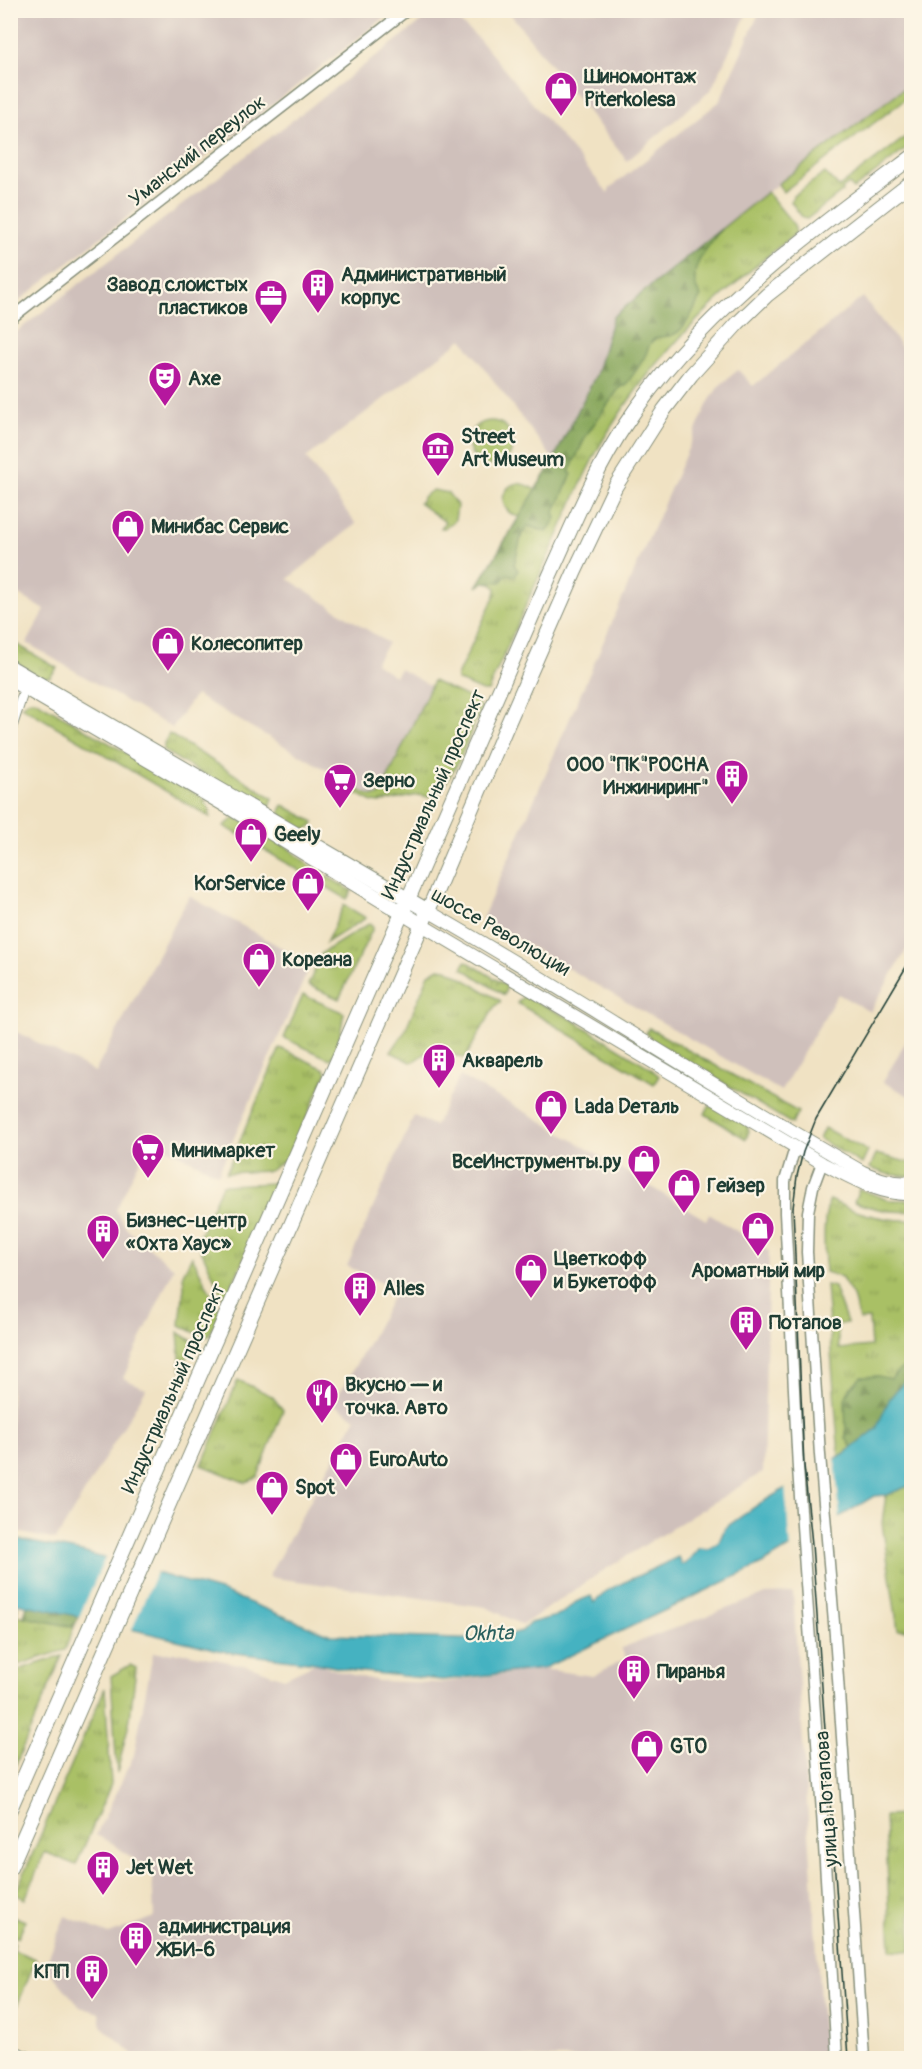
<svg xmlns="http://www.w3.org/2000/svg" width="922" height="2069" font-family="Pangolin,sans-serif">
  <defs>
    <pattern id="grass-tufts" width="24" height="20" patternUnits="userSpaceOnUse" patternTransform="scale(1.5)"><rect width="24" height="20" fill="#a9c065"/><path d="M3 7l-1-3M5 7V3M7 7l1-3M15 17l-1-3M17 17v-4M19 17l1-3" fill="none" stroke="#899d54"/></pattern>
    <pattern id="forest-firs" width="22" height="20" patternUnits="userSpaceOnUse" patternTransform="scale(1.5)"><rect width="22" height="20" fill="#86a65a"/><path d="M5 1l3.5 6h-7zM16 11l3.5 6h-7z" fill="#6d884b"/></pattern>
  </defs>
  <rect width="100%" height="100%" fill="#fcf5e5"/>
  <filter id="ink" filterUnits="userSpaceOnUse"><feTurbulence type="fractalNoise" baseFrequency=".0167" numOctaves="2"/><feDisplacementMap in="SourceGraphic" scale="12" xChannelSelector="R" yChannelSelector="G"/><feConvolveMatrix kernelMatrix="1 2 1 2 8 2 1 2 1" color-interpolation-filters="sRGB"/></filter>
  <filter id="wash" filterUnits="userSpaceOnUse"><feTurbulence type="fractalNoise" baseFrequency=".008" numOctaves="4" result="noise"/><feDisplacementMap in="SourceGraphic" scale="24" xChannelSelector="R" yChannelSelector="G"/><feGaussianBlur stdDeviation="1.35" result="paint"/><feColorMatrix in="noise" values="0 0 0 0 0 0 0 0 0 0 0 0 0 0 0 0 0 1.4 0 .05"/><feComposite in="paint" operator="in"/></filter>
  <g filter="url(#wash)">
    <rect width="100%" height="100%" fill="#f0e2c3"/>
    <g fill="#cfc0bb">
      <path d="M11,10H393V11L11,307Z"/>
      <path d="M435,11H447L477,37L608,193L610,188L719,102L760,11H911V83L773,188L613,317L597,373L553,459L462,339L306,458L356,524L288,579L388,643L375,663L395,676L400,669L431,686L380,796L374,797L195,695L172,728L27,643L45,610L11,590V336Z"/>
      <path d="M508,11H748L711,90L627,161Z"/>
      <path d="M863,297L911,359L912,884L908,890L911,892V942L870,1012L838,994L781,1091L482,919L708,403L719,386L738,370L753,386Z"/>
      <path d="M189,896L311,964L218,1174L150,1139L116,1210L126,1228L174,1268L123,1378L146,1389L56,1540L11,1531V1029L95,1072Z"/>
      <path d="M911,1032V1097L883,1082Z"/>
      <path d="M460,1076L538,1119L706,1220L709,1214L769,1251L763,1472L606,1569L522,1625L486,1607L268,1577L356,1418L333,1404L370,1340L396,1290L347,1266L414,1116L435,1126Z"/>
      <path d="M793,1593L824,2058H138L101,2026L99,2013L80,2007L45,1966L65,1916L109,1934L154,1917L152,1873L112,1843L96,1835L134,1755L153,1653H186L253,1667L284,1678L316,1663L341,1672L378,1681L438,1683L542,1669L593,1676L626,1658L621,1648L766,1594Z"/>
    </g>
    <g fill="url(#grass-tufts)" stroke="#647e4c" stroke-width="1.5">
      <path d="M911,83V95L783,192L778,184Z"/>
      <path d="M911,133V145L854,189L849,184L842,189L843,191L807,219L803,218L791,202L793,196L825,173L839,187Z"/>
      <path d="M767,192L794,225L796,233C725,289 659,350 611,427C590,460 575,497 559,533C535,585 511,638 488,691H482L457,680V676L495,595L496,588L491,583L484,582L477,587L519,517C489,509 506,468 535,490L551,465L597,373L613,317Z"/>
      <circle cx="491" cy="443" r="22"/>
      <path d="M433,490L448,493L457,505L455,520L445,528H441L445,522L419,503L424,496Z"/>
      <path d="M16,644L57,668L50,677L41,678L11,660V653Z"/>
      <path d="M433,681L476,701L481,708L458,763L438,795L429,797L418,795L380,803L373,802L350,790L348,787L349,783C358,789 369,799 380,795Z"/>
      <path d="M30,700H35L202,797L209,808L210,817L21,706Z"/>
      <path d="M169,734L273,798L270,806L265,811L164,751V743Z"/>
      <path d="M283,805L314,822L313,826L303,830L283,822L280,811Z"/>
      <path d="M233,819H238L286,846L311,867L352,891L347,899L224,826Z"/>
      <path d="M344,905L366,918L326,943Z"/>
      <path d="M370,923L373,928L339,999L308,985L322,953Z"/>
      <path d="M466,961L507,986L504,995L462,968Z"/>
      <path d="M439,968L447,969L501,1001L495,1006L465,1058C454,1058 445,1046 433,1050C424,1052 420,1060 411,1062L391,1052L404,1033L429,974Z"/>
      <path d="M303,995L344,1013L338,1045L333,1058L329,1059L284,1038Z"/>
      <path d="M524,996L573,1020L649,1067L659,1076L654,1084L517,1003Z"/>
      <path d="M649,1028L798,1112L792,1124L652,1040L646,1033Z"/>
      <path d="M280,1048L325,1069L327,1072L288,1158L269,1171L226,1173Z"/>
      <path d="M709,1106C721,1110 746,1117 749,1131L746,1139L705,1114Z"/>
      <path d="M824,1128L868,1151L862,1164L819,1139Z"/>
      <path d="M876,1154L911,1163V1177L887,1174L870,1168Z"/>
      <path d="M277,1183L225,1301L197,1241L222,1185Z"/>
      <path d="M859,1189L889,1200H911V1211C892,1213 873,1209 854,1202Z"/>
      <path d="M830,1200C856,1213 882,1221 911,1220V1374L906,1378L876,1429L839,1457L826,1285L834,1287L847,1323L837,1325L839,1349L871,1346L869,1319L859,1320L853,1296L841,1277L825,1272C825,1249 821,1222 830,1200Z"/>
      <path d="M192,1256L220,1312L209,1336L203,1337L180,1325L184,1286L183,1274Z"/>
      <path d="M178,1332L194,1342L181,1371Z"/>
      <path d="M238,1380L272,1396L283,1410L258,1476L246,1483L202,1465Z"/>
      <path d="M911,1485V1630H898L882,1523L886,1495Z"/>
      <path d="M10,1606L18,1607L16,1615L74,1627L65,1650L11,1667Z"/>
      <path d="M62,1656L15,1766L11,1764V1675L21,1669Z"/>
      <path d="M130,1665L136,1668L130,1718L117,1773L111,1676Z"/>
      <path d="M105,1688L111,1784L76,1865L45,1852L25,1899L15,1894Z"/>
      <path d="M911,1815V1951L891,1950L885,1816Z"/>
      <path d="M10,1915L25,1921L18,1938L11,1935Z"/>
      <path d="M11,1941L15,1943L13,1950L36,1959L14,2013L11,2011Z"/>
    </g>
    <g fill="url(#forest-firs)" stroke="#527247" stroke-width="1.5">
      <path d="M721,229C707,248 683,273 701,296C693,309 687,331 670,336C666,337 660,336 656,338C650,341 648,348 646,354C641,365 632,376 625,386L620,387L587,434L569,472L572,474L554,513L556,518L547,532L528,526L522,534L514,565L518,570L515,576L507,574L501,582H484L477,587L551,465L597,373L613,317Z"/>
      <path d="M911,1361V1374L906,1378L876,1429L852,1448L846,1438L845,1399L850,1388L861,1377L878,1376L891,1379L897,1372Z"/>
      <path d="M27,1605L79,1616L74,1627L24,1617Z"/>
    </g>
    <path fill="#45b2c1" stroke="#32787a" stroke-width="1.5" d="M911,1374V1485L886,1495L874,1496L764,1563L542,1669L442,1680L354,1671L316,1663L227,1652L55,1611L11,1602L10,1538L82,1552L223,1592L331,1635L488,1640L522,1631L530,1623L560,1615L576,1602L591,1596L594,1603L608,1590L678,1557L681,1564H685L699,1548L709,1549L719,1542L725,1528L759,1504L847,1452L876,1429L890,1398Z"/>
    <g fill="#f0e2c3">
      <path d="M835,1455L840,1520L790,1551L785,1485Z"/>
      <path d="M106,1556L157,1570L131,1632L78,1619Z"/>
    </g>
  </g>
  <g filter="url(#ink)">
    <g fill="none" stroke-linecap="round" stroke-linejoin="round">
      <defs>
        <path id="minor" d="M10,733L26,684"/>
        <g id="tertiary">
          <path d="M10,319L407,10"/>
          <path d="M795,1148L785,1181V1213L798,1468L822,1813L837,2058"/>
          <path d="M822,1163L813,1187L808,1212L807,1252L820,1455L835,1635L864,2058"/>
        </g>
        <g id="secondary">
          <path d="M428,911C575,995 716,1089 863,1172C879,1179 894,1184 912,1182"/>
          <path d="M422,925L822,1163C850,1177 880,1196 912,1194"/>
          <path d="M10,2051L29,2058"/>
        </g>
        <g id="primary">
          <path d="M10,667L428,911"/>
          <path d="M10,679L229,807L422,925"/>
          <path d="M10,1809L550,575C573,525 594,472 625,425C698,314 806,236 912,157"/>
          <path d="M10,1868L422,925L505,730L575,571L615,487L664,410L691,375L738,323L767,295L912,182"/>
        </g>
      </defs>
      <use href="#minor" stroke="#88907c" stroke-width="11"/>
      <use href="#tertiary" stroke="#88907c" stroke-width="13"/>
      <use href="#secondary" stroke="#88907c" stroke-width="14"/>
      <use href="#primary" stroke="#88907c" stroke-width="16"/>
      <use href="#minor" stroke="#fff" stroke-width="9"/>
      <use href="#tertiary" stroke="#fff" stroke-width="10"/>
      <use href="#secondary" stroke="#fff" stroke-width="12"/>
      <use href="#primary" stroke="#fff" stroke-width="14"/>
      <path stroke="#1f3d34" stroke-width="1.5" d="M848,2058L812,1544L804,1465L793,1208L797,1176L803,1152L816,1119L912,957"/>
    </g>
  </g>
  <defs>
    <symbol id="shop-pin" viewBox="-11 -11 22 30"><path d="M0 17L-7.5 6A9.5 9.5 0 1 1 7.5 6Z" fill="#b5179e" stroke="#fcf5e5"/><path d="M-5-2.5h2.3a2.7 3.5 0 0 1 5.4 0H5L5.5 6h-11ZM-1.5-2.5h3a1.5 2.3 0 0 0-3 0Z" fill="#fff"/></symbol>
    <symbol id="building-pin" viewBox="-11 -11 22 30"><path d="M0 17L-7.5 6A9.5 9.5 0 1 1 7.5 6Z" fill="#b5179e" stroke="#fcf5e5"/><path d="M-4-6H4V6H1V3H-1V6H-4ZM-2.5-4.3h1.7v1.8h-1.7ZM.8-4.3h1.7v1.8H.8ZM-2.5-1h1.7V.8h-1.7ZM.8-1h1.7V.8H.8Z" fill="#fff"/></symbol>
    <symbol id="office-pin" viewBox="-11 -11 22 30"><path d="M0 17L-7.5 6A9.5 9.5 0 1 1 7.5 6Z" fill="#b5179e" stroke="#fcf5e5"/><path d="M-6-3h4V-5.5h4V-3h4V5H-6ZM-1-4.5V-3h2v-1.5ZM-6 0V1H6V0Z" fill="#fff"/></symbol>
    <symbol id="theatre-pin" viewBox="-11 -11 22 30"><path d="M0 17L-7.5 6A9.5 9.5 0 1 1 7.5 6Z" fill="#b5179e" stroke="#fcf5e5"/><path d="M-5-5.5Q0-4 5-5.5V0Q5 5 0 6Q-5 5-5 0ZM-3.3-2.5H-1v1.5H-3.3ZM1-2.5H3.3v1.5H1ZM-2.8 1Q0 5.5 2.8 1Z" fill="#fff"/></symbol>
    <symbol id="museum-pin" viewBox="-11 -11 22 30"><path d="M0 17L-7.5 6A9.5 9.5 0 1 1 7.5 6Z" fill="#b5179e" stroke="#fcf5e5"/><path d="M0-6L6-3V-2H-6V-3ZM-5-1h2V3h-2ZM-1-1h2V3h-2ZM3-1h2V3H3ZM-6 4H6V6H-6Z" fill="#fff"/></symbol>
    <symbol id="supermarket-pin" viewBox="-11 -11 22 30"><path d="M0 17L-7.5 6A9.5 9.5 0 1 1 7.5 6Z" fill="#b5179e" stroke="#fcf5e5"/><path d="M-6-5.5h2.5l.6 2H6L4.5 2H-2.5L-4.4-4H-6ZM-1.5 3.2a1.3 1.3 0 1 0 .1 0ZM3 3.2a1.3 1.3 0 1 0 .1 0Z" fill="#fff"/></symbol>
    <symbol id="restaurant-pin" viewBox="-11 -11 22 30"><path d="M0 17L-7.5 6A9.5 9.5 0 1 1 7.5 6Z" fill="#b5179e" stroke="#fcf5e5"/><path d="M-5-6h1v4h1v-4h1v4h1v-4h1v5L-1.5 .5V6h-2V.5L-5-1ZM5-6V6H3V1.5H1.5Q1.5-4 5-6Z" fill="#fff"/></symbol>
  </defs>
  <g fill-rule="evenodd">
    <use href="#shop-pin" x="542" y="69" width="38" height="52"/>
    <use href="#building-pin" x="299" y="266" width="38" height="52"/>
    <use href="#office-pin" x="252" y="277" width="38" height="52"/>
    <use href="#theatre-pin" x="146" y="359" width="38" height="52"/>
    <use href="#museum-pin" x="419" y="429" width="38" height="52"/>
    <use href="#shop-pin" x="109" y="507" width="38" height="52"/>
    <use href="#shop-pin" x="149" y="624" width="38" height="52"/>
    <use href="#building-pin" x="713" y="757" width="38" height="52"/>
    <use href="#supermarket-pin" x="321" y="761" width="38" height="52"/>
    <use href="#shop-pin" x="232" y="815" width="38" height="52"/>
    <use href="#shop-pin" x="289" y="864" width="38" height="52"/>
    <use href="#shop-pin" x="240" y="940" width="38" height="52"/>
    <use href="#building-pin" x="420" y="1041" width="38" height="52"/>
    <use href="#shop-pin" x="532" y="1087" width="38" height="52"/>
    <use href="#supermarket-pin" x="129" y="1131" width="38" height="52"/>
    <use href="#shop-pin" x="625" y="1142" width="38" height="52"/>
    <use href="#shop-pin" x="665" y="1166" width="38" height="52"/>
    <use href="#shop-pin" x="739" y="1209" width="38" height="52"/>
    <use href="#building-pin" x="84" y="1212" width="38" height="52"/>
    <use href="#shop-pin" x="512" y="1251" width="38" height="52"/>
    <use href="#building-pin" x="341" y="1269" width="38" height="52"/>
    <use href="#building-pin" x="727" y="1303" width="38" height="52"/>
    <use href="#restaurant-pin" x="303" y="1376" width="38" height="52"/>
    <use href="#shop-pin" x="327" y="1440" width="38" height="52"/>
    <use href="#shop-pin" x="253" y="1468" width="38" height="52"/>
    <use href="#building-pin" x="615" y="1652" width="38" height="52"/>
    <use href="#shop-pin" x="628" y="1727" width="38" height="52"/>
    <use href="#building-pin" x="84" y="1848" width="38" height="52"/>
    <use href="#building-pin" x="117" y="1919" width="38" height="52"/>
    <use href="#building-pin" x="73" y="1952" width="38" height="52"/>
  </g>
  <g text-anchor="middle" stroke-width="4.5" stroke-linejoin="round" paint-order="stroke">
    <g font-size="20" font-weight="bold" fill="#1f3d34" stroke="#fcf5e5" text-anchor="start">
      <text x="584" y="83">Шиномонтаж<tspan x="584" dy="23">Piterkolesa</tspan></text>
      <text x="341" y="281">Административный<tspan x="341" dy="23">корпус</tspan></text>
      <text x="248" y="291" text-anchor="end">Завод слоистых<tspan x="248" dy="23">пластиков</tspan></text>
      <text x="188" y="385">Ахе</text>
      <text x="461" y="443">Street<tspan x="461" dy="23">Art Museum</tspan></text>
      <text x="151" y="533">Минибас Сервис</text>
      <text x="191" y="650">Колесопитер</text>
      <text x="709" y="771" text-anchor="end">ООО "ПК"РОСНА<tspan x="709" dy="23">Инжиниринг"</tspan></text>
      <text x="363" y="787">Зерно</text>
      <text x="274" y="841">Geely</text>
      <text x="285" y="890" text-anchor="end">KorService</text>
      <text x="282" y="966">Кореана</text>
      <text x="462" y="1067">Акварель</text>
      <text x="574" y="1113">Lada Dеталь</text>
      <text x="171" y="1157">Минимаркет</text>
      <text x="621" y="1168" text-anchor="end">ВсеИнструменты.ру</text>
      <text x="707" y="1192">Гейзер</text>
      <text x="126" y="1227">Бизнес-центр<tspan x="126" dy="23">«Охта Хаус»</tspan></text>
      <text x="554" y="1265">Цветкофф<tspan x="554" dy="23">и Букетофф</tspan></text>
      <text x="758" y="1277" text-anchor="middle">Ароматный мир</text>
      <text x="383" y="1295">Alles</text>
      <text x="769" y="1329">Потапов</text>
      <text x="345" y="1391">Вкусно — и<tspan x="345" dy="23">точка. Авто</tspan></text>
      <text x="369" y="1466">EuroAuto</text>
      <text x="295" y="1494">Spot</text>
      <text x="657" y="1678">Пиранья</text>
      <text x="670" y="1753">GTO</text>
      <text x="126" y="1874">Jet Wet</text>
      <text x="159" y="1933">администрация<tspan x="159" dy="23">ЖБИ-6</tspan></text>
      <text x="69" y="1978" text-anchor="end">КПП</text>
    </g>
    <g font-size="20" fill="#1f3d34" stroke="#fcf5e5">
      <text transform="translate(197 150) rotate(-38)" y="7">Уманский переулок</text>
      <text transform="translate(433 794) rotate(-66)" y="7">Индустриальный проспект</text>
      <text transform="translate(501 931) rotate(30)" y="7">шоссе Революции</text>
      <text transform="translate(173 1388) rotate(-66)" y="7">Индустриальный проспект</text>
      <text transform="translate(826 1799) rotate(-94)" y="7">улица Потапова</text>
    </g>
    <g font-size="21" font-style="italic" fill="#2a605e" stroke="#fcf5e5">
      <text transform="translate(488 1633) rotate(-1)" y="7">Okhta</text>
    </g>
  </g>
  <rect width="922" height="2069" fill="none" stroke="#fcf5e5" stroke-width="36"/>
</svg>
